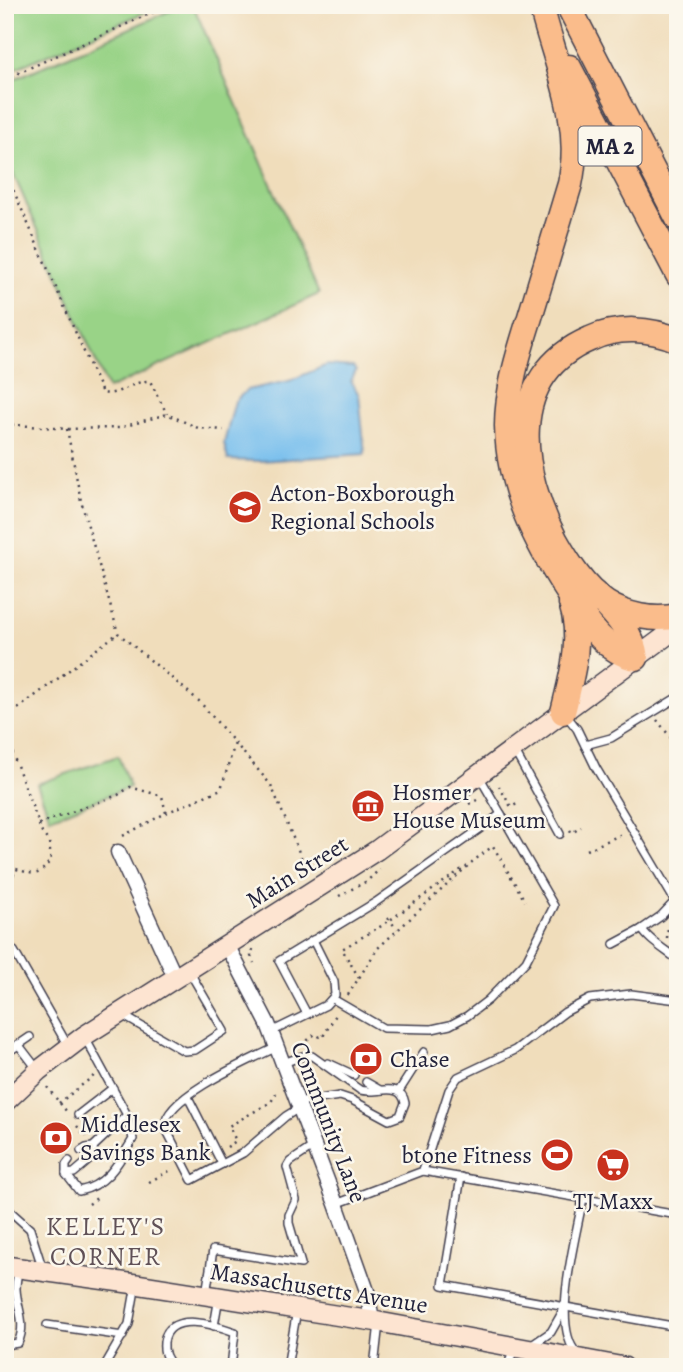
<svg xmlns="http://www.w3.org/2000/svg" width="683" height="1372" font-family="Alegreya,serif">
  <rect width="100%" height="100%" fill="#fbf7ec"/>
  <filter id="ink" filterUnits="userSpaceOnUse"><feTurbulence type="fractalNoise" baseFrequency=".0143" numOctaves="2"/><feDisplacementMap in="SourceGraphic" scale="14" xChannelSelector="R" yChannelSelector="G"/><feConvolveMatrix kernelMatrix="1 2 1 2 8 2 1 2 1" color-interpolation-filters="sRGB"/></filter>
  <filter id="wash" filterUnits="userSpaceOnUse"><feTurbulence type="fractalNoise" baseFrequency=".00686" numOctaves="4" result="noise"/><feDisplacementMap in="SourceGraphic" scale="28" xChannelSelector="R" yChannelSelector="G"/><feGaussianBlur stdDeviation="1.57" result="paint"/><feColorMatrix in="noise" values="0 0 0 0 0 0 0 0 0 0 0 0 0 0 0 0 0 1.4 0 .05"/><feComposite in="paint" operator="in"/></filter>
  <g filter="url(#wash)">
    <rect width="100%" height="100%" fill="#f0ddbb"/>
    <g fill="#99d387" stroke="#5e7a61" stroke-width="2">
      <path d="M5,5H162L5,73Z"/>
      <path d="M183,5H193L319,294L108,389L5,155V83Z"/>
      <path d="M118,756L130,787L50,818L37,784Z"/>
    </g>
    <path fill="#74bded" stroke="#4b7094" stroke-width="2" d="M327,365L353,367L356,371L351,381L359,395L365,454L259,461L228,460L224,443L235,401L247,390L289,381Z"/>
  </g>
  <g filter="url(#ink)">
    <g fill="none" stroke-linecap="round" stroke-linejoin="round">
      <defs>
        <g id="service">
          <path d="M566,715L577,729L596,768L675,901"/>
          <path d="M585,745L611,738L678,697"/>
          <path d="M514,750L560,834"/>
          <path d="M678,898L661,916L642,929C649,941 666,950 678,960"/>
          <path d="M614,944L642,929"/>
          <path d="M14,951L68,1046"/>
          <path d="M333,999L383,1028L432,1029L450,1025L467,1016L488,1000L526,961L554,906L479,776"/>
          <path d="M307,1014L279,961L376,902L501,814"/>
          <path d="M122,1015L184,1051L195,1050L224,1031L189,971"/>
          <path d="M271,1032L326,1005L335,995L334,982L313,940"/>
          <path d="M18,1044L38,1070"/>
          <path d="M277,1047C252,1059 162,1098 165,1127L192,1180L243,1153L286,1116L299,1108"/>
          <path d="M5,1054L30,1037"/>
          <path d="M283,1063L303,1056H312L360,1090C376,1095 401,1080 405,1103L400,1116L389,1120L352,1100L340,1096L297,1102"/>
          <path d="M328,1063L354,1075"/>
          <path d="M366,1082L380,1090"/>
          <path d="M399,1091L424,1052"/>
          <path d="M188,1097L222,1164"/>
          <path d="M78,1115L113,1088"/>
          <path d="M81,1151L86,1148L93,1147L127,1115"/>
          <path d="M69,1161L66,1165V1174L79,1191C107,1186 119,1162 133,1139L127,1115L84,1036"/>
          <path d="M423,1171L449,1090L458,1077L515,1050L565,1012L590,999L631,994L678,1000"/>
          <path d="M66,1174L74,1173L94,1156L93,1147"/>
          <path d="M461,1177L443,1285L678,1327"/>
          <path d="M336,1204L423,1171L678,1215"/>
          <path d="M5,1217L10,1211L30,1229L43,1270"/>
          <path d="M206,1294L213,1250L301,1264L289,1223V1215L296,1200L287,1167L290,1162L314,1146"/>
          <path d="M47,1325L123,1336"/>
          <path d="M214,1326L219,1297"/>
          <path d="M5,1345L18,1343C27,1323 17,1309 16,1289C16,1283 17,1277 18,1271"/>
          <path d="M532,1345L551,1332L563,1311"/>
          <path d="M577,1353C550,1327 577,1233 583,1198"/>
          <path d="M104,1367L129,1324L136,1284"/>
          <path d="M174,1367C166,1360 163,1352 164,1342C168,1310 216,1325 235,1332L231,1367"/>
          <path d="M287,1367L297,1310"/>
          <path d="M374,1367L379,1323"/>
          <path d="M508,1367L511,1356L517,1350"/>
        </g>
        <g id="minor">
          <path d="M118,852L175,977"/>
          <path d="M227,945L268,1024L336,1204L367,1291L372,1321"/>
        </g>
        <g id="secondary">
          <path d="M5,1102L38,1071L84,1036L377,850L678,627"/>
          <path d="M5,1266L136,1284L379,1322L624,1367"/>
        </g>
        <g id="motorway">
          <path d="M568,5L678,219"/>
          <path d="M544,17C559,72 583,127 570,184C557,228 543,273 530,317C519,352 507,389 507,426C508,489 536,543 569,594C585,619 605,653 636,658C633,631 612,612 594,593"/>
          <path d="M569,67L678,275"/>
          <path d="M678,340C650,328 618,326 590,339C503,376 520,473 556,541C569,564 584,588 606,603C626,616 654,621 678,616"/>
          <path d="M563,712C572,675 583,639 571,603"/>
        </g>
      </defs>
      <use href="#service" stroke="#413e4e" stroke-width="10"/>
      <use href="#minor" stroke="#413e4e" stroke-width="17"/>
      <use href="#secondary" stroke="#413e4e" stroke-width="22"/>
      <use href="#motorway" stroke="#413e4e" stroke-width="27"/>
      <g stroke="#413e4e" stroke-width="2.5" stroke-dasharray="2 5" stroke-linecap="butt">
        <path d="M5,79L169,5"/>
        <path d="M5,171L102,393C119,397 133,380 150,381L167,414"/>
        <path d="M5,424L67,429L119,428L167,414L198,428L224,430"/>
        <path d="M67,429L81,501L118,633L199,701L271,785L301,857L311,873"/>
        <path d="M5,714L19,708L118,633"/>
        <path d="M657,720L678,747"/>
        <path d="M5,733L42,833L49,842L51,860C36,878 37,875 16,869L12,878L5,884"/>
        <path d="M499,786L511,807L519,803"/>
        <path d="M469,804L477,800"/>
        <path d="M166,813L221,789L235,743"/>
        <path d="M39,824L118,795L130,787L162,796L166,813L119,838"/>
        <path d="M570,830L572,833L581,827"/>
        <path d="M587,850L622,834"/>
        <path d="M677,871H678"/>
        <path d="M339,896L367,881L380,869"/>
        <path d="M388,918L397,929"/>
        <path d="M667,938L668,926"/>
        <path d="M253,949L251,956L254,963"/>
        <path d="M359,978L342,949L383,925L462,869"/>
        <path d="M348,995L378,948L472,862L493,846L525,901"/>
        <path d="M302,1045L315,1034L322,1038L337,1013"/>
        <path d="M47,1087L67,1112"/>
        <path d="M59,1103L95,1075"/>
        <path d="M77,1126L86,1137"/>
        <path d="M227,1147L236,1141L229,1126L271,1102L278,1090"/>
        <path d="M149,1182L173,1169"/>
        <path d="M89,1204L98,1197"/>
      </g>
      <use href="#service" stroke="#fff" stroke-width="7"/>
      <use href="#minor" stroke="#fff" stroke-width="14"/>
      <use href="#secondary" stroke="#fde4d1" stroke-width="19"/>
      <use href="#motorway" stroke="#fabc8b" stroke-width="24"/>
    </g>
  </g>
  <defs>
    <symbol id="school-disc" viewBox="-11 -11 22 22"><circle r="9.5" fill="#c8321e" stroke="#fbf7ec"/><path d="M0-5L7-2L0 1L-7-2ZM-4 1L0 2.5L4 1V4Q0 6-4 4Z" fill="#fff"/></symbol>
    <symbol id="museum-disc" viewBox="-11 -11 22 22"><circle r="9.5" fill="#c8321e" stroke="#fbf7ec"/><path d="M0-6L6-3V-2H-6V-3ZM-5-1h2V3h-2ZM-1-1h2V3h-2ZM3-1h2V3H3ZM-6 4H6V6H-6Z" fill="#fff"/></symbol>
    <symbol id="bank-disc" viewBox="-11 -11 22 22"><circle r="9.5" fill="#c8321e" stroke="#fbf7ec"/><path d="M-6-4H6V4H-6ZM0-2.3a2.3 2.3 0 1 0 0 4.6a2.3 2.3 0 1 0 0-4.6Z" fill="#fff"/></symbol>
    <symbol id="stadium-disc" viewBox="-11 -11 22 22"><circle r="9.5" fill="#c8321e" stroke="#fbf7ec"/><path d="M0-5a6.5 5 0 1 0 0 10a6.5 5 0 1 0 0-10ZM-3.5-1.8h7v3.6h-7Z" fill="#fff"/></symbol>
    <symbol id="supermarket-disc" viewBox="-11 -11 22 22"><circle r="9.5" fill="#c8321e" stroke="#fbf7ec"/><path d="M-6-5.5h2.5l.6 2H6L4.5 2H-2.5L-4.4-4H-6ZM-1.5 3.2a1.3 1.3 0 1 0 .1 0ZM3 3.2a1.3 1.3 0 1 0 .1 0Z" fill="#fff"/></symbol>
  </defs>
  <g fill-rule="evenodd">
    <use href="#school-disc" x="226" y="488" width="38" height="38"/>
    <use href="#museum-disc" x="349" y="787" width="38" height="38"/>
    <use href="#bank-disc" x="347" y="1040" width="38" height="38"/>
    <use href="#bank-disc" x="37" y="1119" width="38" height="38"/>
    <use href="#stadium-disc" x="538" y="1136" width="38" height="38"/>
    <use href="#supermarket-disc" x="594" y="1146" width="38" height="38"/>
  </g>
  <g text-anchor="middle" stroke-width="5" stroke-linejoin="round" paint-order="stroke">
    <rect fill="#fbf7ec" stroke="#636270" stroke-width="2" x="578.5" y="126.5" width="63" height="39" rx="5"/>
    <g font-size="23" font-weight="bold" fill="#22223b">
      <text x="610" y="154">MA 2</text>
    </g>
    <g font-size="24" fill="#22223b" stroke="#fbf7ec" text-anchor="start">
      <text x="270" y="501">Acton-Boxborough<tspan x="270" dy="28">Regional Schools</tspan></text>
      <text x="392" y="800">Hosmer<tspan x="392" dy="28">House Museum</tspan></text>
      <text x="390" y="1067">Chase</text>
      <text x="80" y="1132">Middlesex<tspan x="80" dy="28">Savings Bank</tspan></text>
      <text x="532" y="1163" text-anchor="end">btone Fitness</text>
      <text x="613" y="1209" text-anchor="middle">TJ Maxx</text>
    </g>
    <g font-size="24" fill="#22223b" stroke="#fbf7ec">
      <text transform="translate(297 872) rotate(-32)" y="8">Main Street</text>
      <text transform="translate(329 1122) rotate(69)" y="8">Community Lane</text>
      <text transform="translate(319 1288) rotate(9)" y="8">Massachusetts Avenue</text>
    </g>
    <g font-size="26" letter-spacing="2" fill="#605157" stroke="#fbf7ec">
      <text x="106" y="1235">KELLEY'S<tspan x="106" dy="30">CORNER</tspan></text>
    </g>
  </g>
  <rect width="683" height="1372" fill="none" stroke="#fbf7ec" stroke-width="28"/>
</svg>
